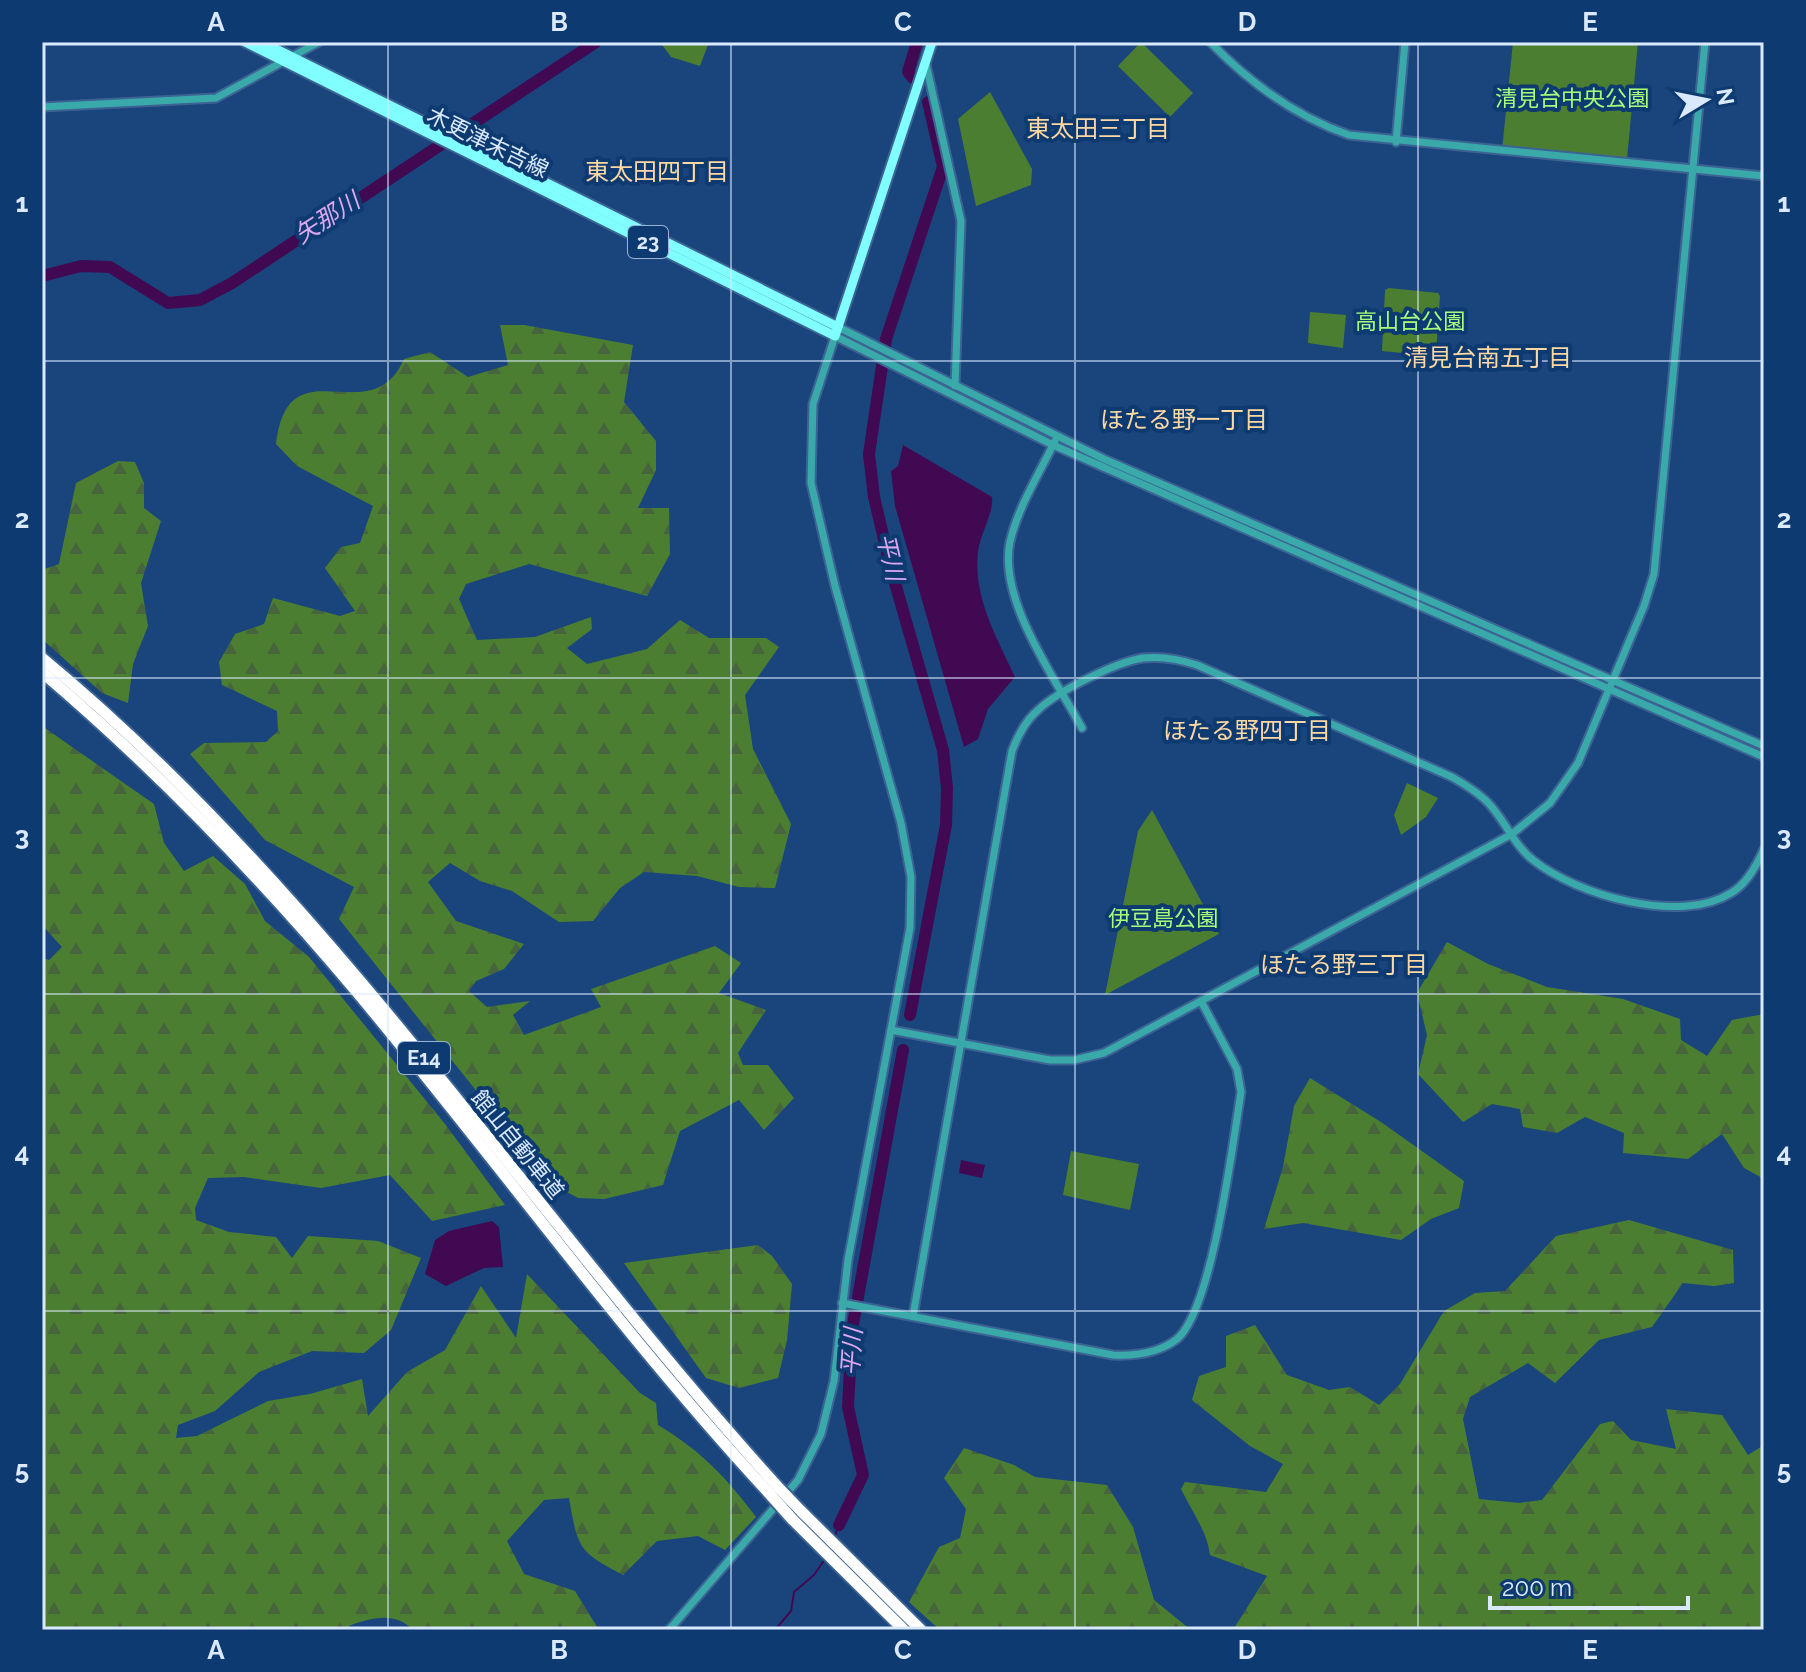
<svg xmlns="http://www.w3.org/2000/svg" width="1806" height="1672" font-family="Raleway,'Noto Sans JP',sans-serif">
  <defs>
    <pattern id="forest-firs" width="22" height="20" patternUnits="userSpaceOnUse" patternTransform="scale(2)"><rect width="22" height="20" fill="#4c7e31"/><path d="M5 1l3.5 6h-7zM16 11l3.5 6h-7z" fill="#47653d"/></pattern>
  </defs>
  <rect width="100%" height="100%" fill="#19457c"/>
  <g fill="url(#forest-firs)">
    <path d="M500,325H524L633,345L624,402L656,441V470L638,508H669L670,554L647,596L529,564L466,584L459,599L477,640L535,637L591,617L592,629L567,648L587,664L647,649L680,620L709,638H766L779,647L745,695L753,749L791,824L775,888L739,887L697,876L644,872L620,888L593,921L559,922L512,891L480,881L450,863L428,882L456,921L524,944L504,969L476,981L469,991L487,1007L530,1001L513,1015L524,1035L601,1007L591,989L715,946L741,963L719,993L766,1010L738,1053L743,1065H768L794,1098L764,1130L739,1100L680,1131L663,1185L604,1199L578,1198L550,1183L339,919L354,887L265,840L190,754L204,743L266,742L278,731L277,711L222,685L219,662L235,634L264,624L273,598L340,616L355,611L325,568L341,547L360,543L373,506L297,466L276,444C288,341 371,435 404,359L430,352L468,377L508,365Z"/>
    <path d="M118,461L135,462L144,483V508L161,521L141,583L148,626L133,664L128,703L102,693L42,639V570L59,564L76,483Z"/>
    <path d="M42,726L154,804L164,843L184,871L213,856L245,884L265,921L309,957L445,1124L505,1205L432,1221L390,1175L321,1188L244,1177L208,1178L195,1208L196,1220L229,1232L276,1237L292,1258L308,1236L378,1241L421,1258L391,1330L364,1353L312,1351L259,1372L215,1411L178,1425L176,1438L197,1436L268,1401L310,1394L362,1379L368,1416L407,1372L445,1350L481,1286L516,1338L527,1274L640,1393L656,1403L658,1425C700,1450 727,1478 756,1517L725,1550L698,1536L657,1541L623,1575C578,1551 578,1549 569,1498L544,1500L507,1541L524,1574L575,1591L599,1630H413C395,1611 370,1618 349,1626V1630H42V958L49,960L62,947L42,925Z"/>
    <path d="M1447,942L1488,964L1547,987L1623,999L1680,1019L1681,1040L1707,1056L1732,1020L1764,1014V1179L1744,1168L1722,1134L1688,1159L1623,1153L1624,1133L1585,1117L1557,1133L1523,1127L1520,1109L1492,1104L1463,1122L1418,1074L1427,1035L1417,993Z"/>
    <path d="M1310,1078L1381,1122L1464,1181L1459,1208L1431,1219L1401,1240L1303,1223L1264,1229L1283,1167L1294,1106Z"/>
    <path d="M1629,1220L1733,1250L1734,1283L1714,1286L1683,1283L1652,1327L1599,1340L1555,1383L1528,1363L1470,1397L1463,1419L1479,1499L1519,1503L1542,1500L1600,1424L1613,1421L1631,1440L1676,1449L1666,1409L1722,1415L1748,1455L1764,1445V1630H1233L1267,1576L1210,1555C1207,1531 1192,1512 1181,1489L1185,1482L1266,1492L1283,1464L1250,1446L1192,1400L1199,1376L1226,1367V1336L1255,1325L1287,1375L1329,1390L1350,1387L1379,1405L1400,1384L1444,1311L1475,1293L1505,1291L1556,1236Z"/>
    <path d="M758,1245L772,1256L792,1284L787,1340L778,1378L739,1388L706,1378L624,1263Z"/>
    <path d="M964,1448L1014,1465L1035,1477L1107,1485L1133,1527L1154,1600L1191,1630H940L909,1602L939,1547L960,1538L966,1509L944,1478Z"/>
  </g>
  <g fill="#4c7e31">
    <path d="M660,42H709L700,66L671,57Z"/>
    <path d="M1141,42L1193,93L1170,117L1118,66Z"/>
    <path d="M1513,42H1638L1627,159L1502,150Z"/>
    <path d="M990,92L1032,169L1031,185L976,206L958,119Z"/>
    <path d="M1389,288L1438,293L1440,296L1436,352L1433,356L1382,351L1385,290Z"/>
    <path d="M1310,312L1346,315L1343,348L1308,343Z"/>
    <path d="M1407,783L1438,798L1426,817L1401,835L1394,815Z"/>
    <path d="M1152,810L1219,934L1105,995L1138,831Z"/>
    <path d="M1071,1151L1139,1164L1130,1210L1063,1195Z"/>
  </g>
  <g fill="#420953">
    <path d="M903,445L992,497C994,513 980,534 978,552C973,598 997,637 1015,677L988,709L978,739L964,747L895,506L891,471L898,466Z"/>
    <path d="M961,1160L985,1165L982,1178L959,1173Z"/>
    <path d="M492,1221L499,1227L503,1267L484,1268L446,1286L425,1274L435,1240L449,1231Z"/>
  </g>
  <g fill="none" stroke-linecap="round" stroke-linejoin="round">
    <g stroke="#420953" stroke-width="2">
      <path d="M834,1538L839,1525"/>
      <path d="M775,1630L791,1611L794,1592L814,1575L825,1559"/>
    </g>
    <g stroke="#420953" stroke-width="12">
      <path d="M913,78L908,72L917,42"/>
      <path d="M42,276L81,266L110,267L168,303L200,300L232,283L596,42"/>
      <path d="M910,1015L946,825L947,788L943,750L891,569L874,497L869,454L886,339L943,167L928,102"/>
      <path d="M839,1525L863,1475L848,1407L852,1330L903,1050"/>
    </g>
    <defs>
      <g id="minor">
        <path d="M1210,42C1250,83 1294,116 1349,135L1764,176"/>
        <path d="M926,64L961,221L955,386"/>
        <path d="M42,107L216,98L319,42"/>
        <path d="M1396,142L1405,42"/>
        <path d="M838,327L1104,459L1764,746"/>
        <path d="M1055,441C1039,474 1018,507 1010,542C998,600 1055,678 1082,728"/>
        <path d="M891,1030L1050,1060H1074L1104,1053L1512,834L1550,803L1578,763L1644,606L1654,574L1705,42"/>
        <path d="M842,1303L1113,1355C1134,1356 1159,1353 1177,1339C1212,1310 1233,1143 1241,1092L1237,1069L1201,1001"/>
        <path d="M913,1316L1012,751C1018,735 1025,721 1038,710C1058,691 1116,662 1143,658C1162,656 1179,659 1197,665L1452,777C1466,785 1481,794 1491,806C1506,823 1515,846 1533,860C1577,895 1680,925 1731,893C1747,884 1757,865 1764,849"/>
        <path d="M669,1630L798,1480L821,1434L834,1381L848,1260L910,928L911,877L901,823L835,586L811,483L813,404L835,336L1053,445L1764,757"/>
      </g>
      <g id="major">
        <path d="M245,42L835,336L932,42"/>
        <path d="M262,42L838,327"/>
      </g>
      <g id="highway">
        <path d="M42,658C329,895 529,1212 777,1486"/>
        <path d="M42,672C156,769 260,877 356,991C495,1157 621,1333 768,1492"/>
        <path d="M800,1510L921,1630"/>
        <path d="M792,1519L904,1630"/>
      </g>
    </defs>
    <use href="#minor" stroke="#3c6393" stroke-width="11"/>
    <use href="#major" stroke="#3c6393" stroke-width="13"/>
    <use href="#highway" stroke="#3c6393" stroke-width="15"/>
    <use href="#minor" stroke="#39a9aa" stroke-width="7"/>
    <use href="#major" stroke="#81feff" stroke-width="9"/>
    <use href="#highway" stroke="#fff" stroke-width="11"/>
    <defs>
      <g id="highway-bridge">
        <path d="M777,1486L800,1510"/>
        <path d="M768,1492L792,1519"/>
      </g>
    </defs>
    <use href="#highway-bridge" stroke="#3c6393" stroke-width="15" stroke-linecap="butt"/>
    <use href="#highway-bridge" stroke="#fff" stroke-width="11"/>
  </g>
  <path fill="none" stroke="#dae9fd" stroke-width="2" stroke-opacity="0.55" d="M388,42V1630M731,42V1630M1075,42V1630M1418,42V1630M42,361H1764M42,678H1764M42,994H1764M42,1311H1764"/>
  <g text-anchor="middle" stroke-width="8" stroke-linejoin="round" paint-order="stroke">
    <g fill="#0d3a70" stroke="#9cb4d3" stroke-width="2">
      <rect x="628" y="226" width="40" height="32" rx="6"/>
      <rect x="398" y="1042" width="52" height="32" rx="6"/>
    </g>
    <g font-size="20" font-weight="bold" fill="#dae9fd">
      <text x="648" y="249">23</text>
      <text x="424" y="1065">E14</text>
    </g>
    <g font-size="22" fill="#a6fe79" stroke="#0d3a70">
      <text x="1572" y="106">清見台中央公園</text>
      <text x="1410" y="329">高山台公園</text>
      <text x="1163" y="926">伊豆島公園</text>
    </g>
    <g font-size="22" fill="#dae9fd" stroke="#0d3a70">
      <text transform="translate(488 142) rotate(26)" y="8">木更津末吉線</text>
      <text transform="translate(518 1144) rotate(51)" y="8">館山自動車道</text>
    </g>
    <g font-size="24" fill="#fdd8a3" stroke="#0d3a70">
      <text x="1098" y="137">東太田三丁目</text>
      <text x="657" y="180">東太田四丁目</text>
      <text x="1488" y="366">清見台南五丁目</text>
      <text x="1184" y="428">ほたる野一丁目</text>
      <text x="1247" y="739">ほたる野四丁目</text>
      <text x="1344" y="973">ほたる野三丁目</text>
    </g>
    <g font-size="24" font-style="italic" fill="#dca8f0" stroke="#0d3a70">
      <text transform="translate(327 218) rotate(-33)" y="8">矢那川</text>
      <text transform="translate(890 557) rotate(77)" y="8">平川</text>
      <text transform="translate(852 1352) rotate(-86)" y="8">平川</text>
    </g>
  </g>
  <rect width="1806" height="1672" fill="none" stroke="#0d3a70" stroke-width="88"/>
  <g transform="translate(1706 100) rotate(80)" stroke="#0d3a70" stroke-width="6" paint-order="stroke">
  <path d="M0-6L14 30L0 20L-14 30Z" fill="#dae9fd"/>
  <text y="-12" font-size="22" font-weight="bold" text-anchor="middle" fill="#dae9fd">N</text>
  </g>
  <path d="M1490 1596v12h198v-12" fill="none" stroke="#dae9fd" stroke-width="4"/>
  <text x="1502" y="1596" font-size="24" fill="#dae9fd" stroke="#0d3a70" stroke-width="6" paint-order="stroke">200 m</text>
  <rect x="44" y="44" width="1718" height="1584" fill="none" stroke="#dae9fd" stroke-width="3"/>
  <g font-size="26" text-anchor="middle" font-weight="bold" fill="#dae9fd">
    <text x="216" y="31">A</text>
    <text x="559" y="31">B</text>
    <text x="903" y="31">C</text>
    <text x="1247" y="31">D</text>
    <text x="1590" y="31">E</text>
    <text x="22" y="212">1</text>
    <text x="1784" y="212">1</text>
    <text x="22" y="528">2</text>
    <text x="1784" y="528">2</text>
    <text x="22" y="845">3</text>
    <text x="1784" y="845">3</text>
    <text x="22" y="1162">4</text>
    <text x="1784" y="1162">4</text>
    <text x="22" y="1479">5</text>
    <text x="1784" y="1479">5</text>
    <text x="216" y="1659">A</text>
    <text x="559" y="1659">B</text>
    <text x="903" y="1659">C</text>
    <text x="1247" y="1659">D</text>
    <text x="1590" y="1659">E</text>
  </g>
</svg>
